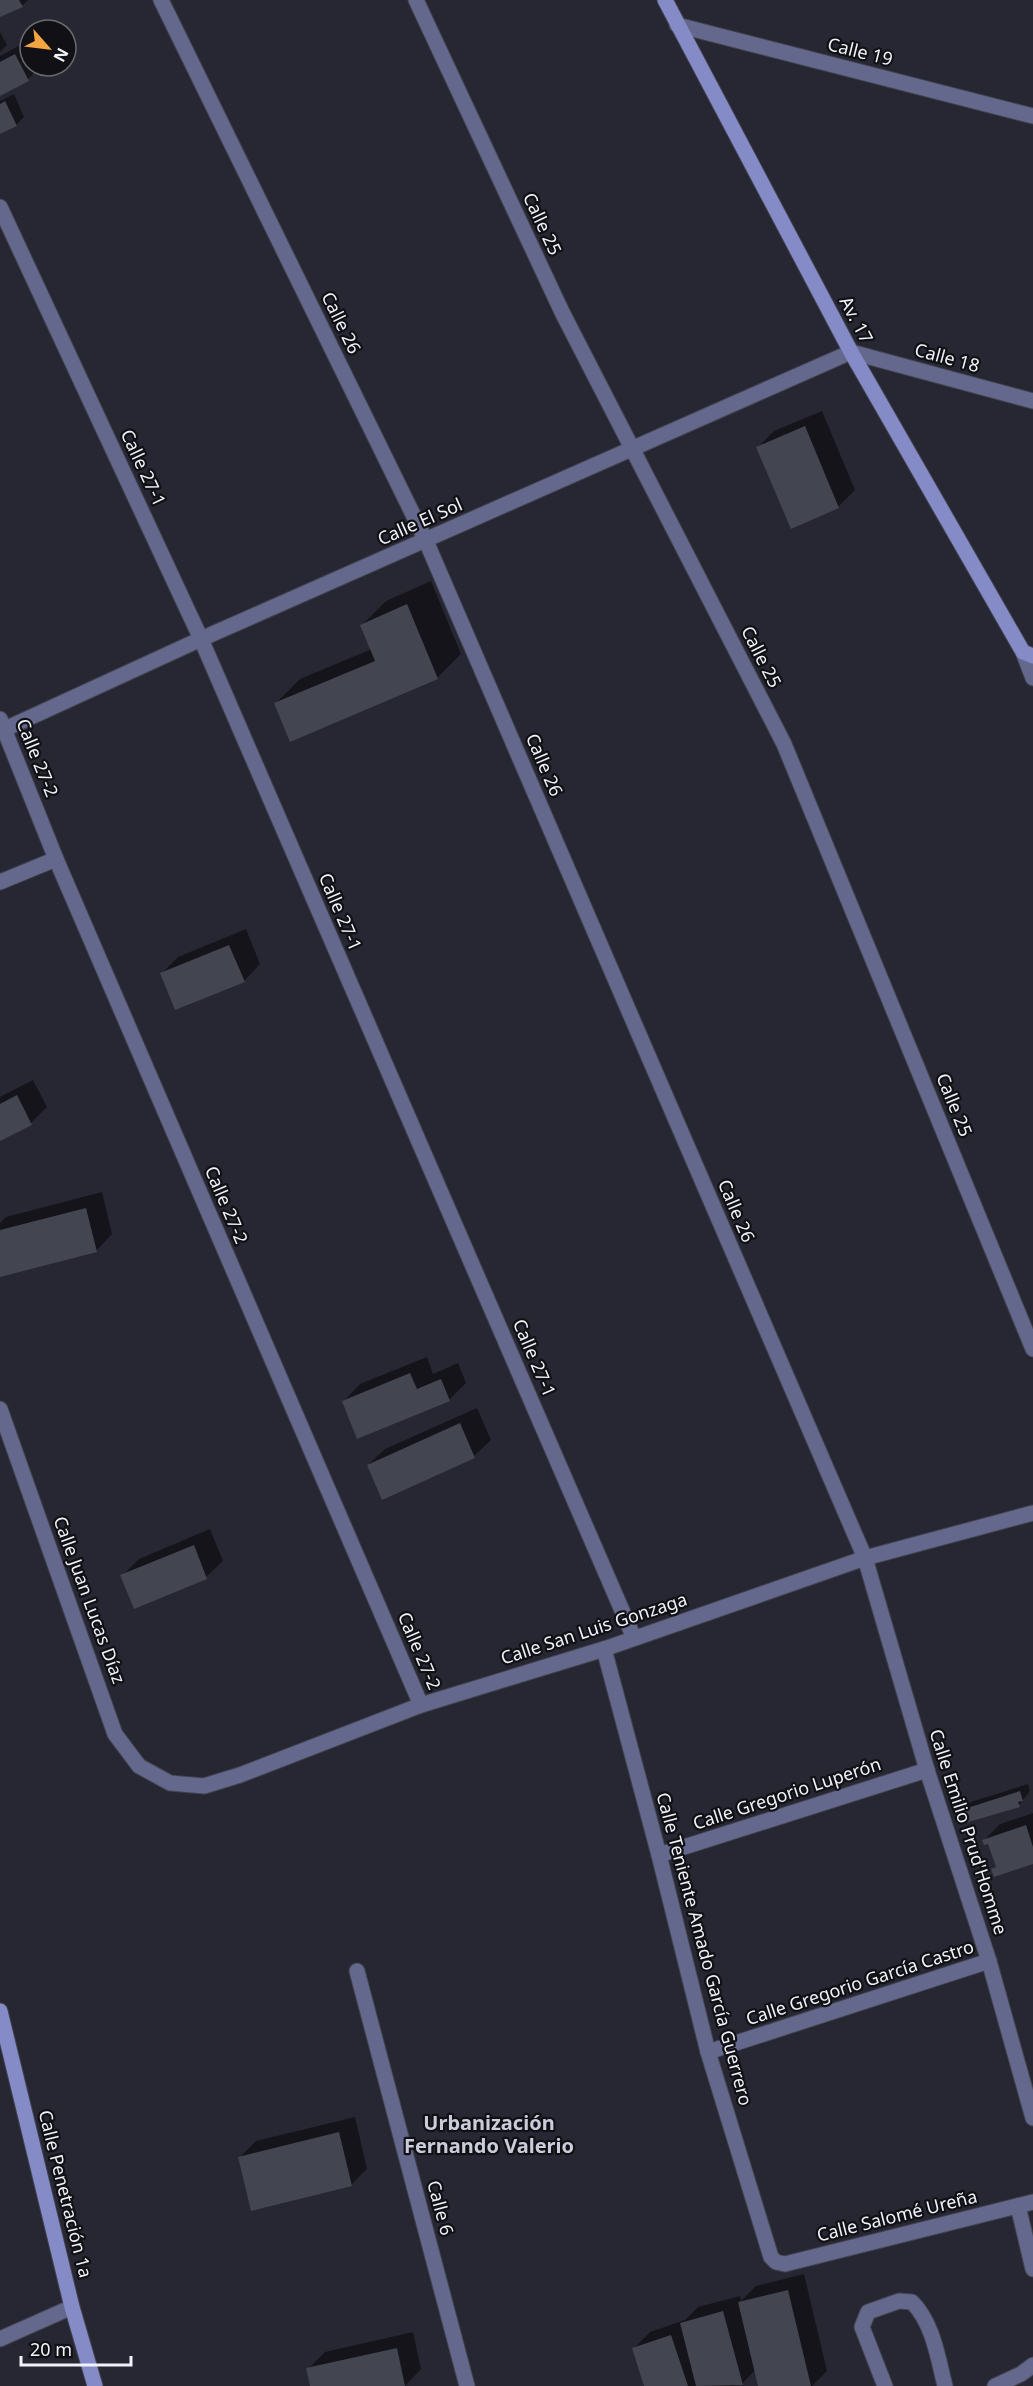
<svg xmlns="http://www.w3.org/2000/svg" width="1033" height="2386" font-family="'Noto Sans',sans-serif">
  <rect width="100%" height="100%" fill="#262732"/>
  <g fill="#0007">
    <path d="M0,0H28L22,6L0,15Z"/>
    <path d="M0,32L7,45L0,52Z"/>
    <path d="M30,40V66H41L28,79L0,94V56Z"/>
    <path d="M14,94L24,117L16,125L0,133V101Z"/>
    <path d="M822,411L855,490L839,506L791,527L758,447L774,431Z"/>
    <path d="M431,581L461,654L437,678L276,703L300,679L372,649L362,625L386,601Z"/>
    <path d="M246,929L260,964L244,981L162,973L178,957Z"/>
    <path d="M33,1080L47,1107L31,1123L0,1140V1097Z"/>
    <path d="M102,1192L112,1234L96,1251L0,1276V1223L6,1217Z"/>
    <path d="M427,1357L433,1374L458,1363L466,1383L449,1400L344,1401L360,1384Z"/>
    <path d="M477,1408L491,1440L474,1456L383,1498L368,1465L385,1449Z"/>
    <path d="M210,1529L223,1561L206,1577L122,1576L139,1559Z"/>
    <path d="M1028,1784L1030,1791L1019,1805L963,1810L971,1802Z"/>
    <path d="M1033,1813V1863L993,1869L997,1866L988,1842L984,1840L1000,1824Z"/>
    <path d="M355,2117L367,2169L351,2185L240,2157L256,2141Z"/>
    <path d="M804,2274L827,2371L812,2386H759L755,2370L742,2384L734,2386H646L634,2348L650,2332L685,2320L698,2307L740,2296L741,2301L756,2286Z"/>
    <path d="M413,2332L421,2369L405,2386H312L308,2369L325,2352Z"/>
  </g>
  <g fill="#434551">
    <path d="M0,0H19L23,7L0,17Z"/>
    <path d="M15,54L29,81L0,96V62Z"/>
    <path d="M5,101L17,126L0,134V104Z"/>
    <path d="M805,426L839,508L791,529L756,447Z"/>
    <path d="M407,604L438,679L290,742L274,703L375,661L360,625Z"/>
    <path d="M229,945L245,982L175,1010L160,973Z"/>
    <path d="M17,1095L32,1125L0,1141V1104Z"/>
    <path d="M86,1208L97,1252L0,1277V1230Z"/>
    <path d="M410,1373L417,1389L441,1379L450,1401L357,1439L342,1401Z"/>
    <path d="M460,1423L475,1458L382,1500L367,1465Z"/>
    <path d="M194,1545L207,1579L134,1609L120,1575Z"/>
    <path d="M1020,1791L1023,1801L1018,1802L1020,1807L965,1823L961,1810Z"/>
    <path d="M1026,1825L1033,1847V1864L994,1877L991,1869L996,1867L988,1844L984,1845L982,1840Z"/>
    <path d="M339,2132L352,2186L251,2211L238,2157Z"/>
    <path d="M788,2290L811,2386H758L738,2302Z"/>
    <path d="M723,2311L743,2385L696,2386L680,2323Z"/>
    <path d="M671,2335L688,2386H644L632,2348Z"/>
    <path d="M397,2348L405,2386H310L306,2368Z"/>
  </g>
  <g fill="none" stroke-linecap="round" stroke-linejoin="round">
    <defs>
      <g id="service">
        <path d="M1018,2206L1033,2269"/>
        <path d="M885,2386L862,2327L868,2312L899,2301L912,2302C933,2323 938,2358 945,2386"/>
        <path d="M995,2386L1021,2374L1033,2365"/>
      </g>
      <g id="minor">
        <path d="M161,0L426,541L865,1558L927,1770L989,1961L1033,2118"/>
        <path d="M416,0L562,312L784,744L1033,1349"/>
        <path d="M677,25L1033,116"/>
        <path d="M0,207L201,639L634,1638"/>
        <path d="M1023,652L1033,678"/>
        <path d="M0,719L56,859L421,1705"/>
        <path d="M5,729L201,639L851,352L1033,401"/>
        <path d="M0,882L56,859"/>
        <path d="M0,1409L115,1734L139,1766L170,1783L204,1786L240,1775L421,1705L604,1649L865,1558L1033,1513"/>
        <path d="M604,1649L659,1855L708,2052L771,2257L776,2262L785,2264L1033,2202"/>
        <path d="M659,1855L927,1770"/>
        <path d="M357,1971L467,2386"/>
        <path d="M708,2052L989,1961"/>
        <path d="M0,2339L72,2307"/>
      </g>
      <g id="secondary">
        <path d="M665,0L851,352L1023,652L1033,656"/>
        <path d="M0,2011L72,2307L95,2386"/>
      </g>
    </defs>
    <use href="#service" stroke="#42434e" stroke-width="17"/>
    <use href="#minor" stroke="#42434e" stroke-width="17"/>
    <use href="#secondary" stroke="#42434e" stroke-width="17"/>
    <use href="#service" stroke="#63688c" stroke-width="15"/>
    <use href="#minor" stroke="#63688c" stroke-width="15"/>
    <use href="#secondary" stroke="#858bc6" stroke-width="15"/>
  </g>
  <g text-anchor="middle" stroke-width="4.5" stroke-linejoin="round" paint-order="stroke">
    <g font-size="18" fill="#f0f2f9" stroke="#101015">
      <text transform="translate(860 52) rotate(14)" y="6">Calle 19</text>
      <text transform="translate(542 224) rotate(65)" y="6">Calle 25</text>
      <text transform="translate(856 320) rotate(62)" y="6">Av. 17</text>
      <text transform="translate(341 323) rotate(64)" y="6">Calle 26</text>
      <text transform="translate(947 358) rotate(15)" y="6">Calle 18</text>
      <text transform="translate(143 468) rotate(65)" y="6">Calle 27-1</text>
      <text transform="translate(420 522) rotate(-24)" y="6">Calle El Sol</text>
      <text transform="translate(761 657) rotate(63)" y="6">Calle 25</text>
      <text transform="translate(37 758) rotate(68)" y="6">Calle 27-2</text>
      <text transform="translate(544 765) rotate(67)" y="6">Calle 26</text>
      <text transform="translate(340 912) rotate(67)" y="6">Calle 27-1</text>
      <text transform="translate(954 1105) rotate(68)" y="6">Calle 25</text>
      <text transform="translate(226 1205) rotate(67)" y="6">Calle 27-2</text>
      <text transform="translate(736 1211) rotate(67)" y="6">Calle 26</text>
      <text transform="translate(534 1358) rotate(67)" y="6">Calle 27-1</text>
      <text transform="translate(89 1600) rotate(70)" y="6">Calle Juan Lucas Díaz</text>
      <text transform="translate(594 1629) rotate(-18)" y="6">Calle San Luis Gonzaga</text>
      <text transform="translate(419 1651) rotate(67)" y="6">Calle 27-2</text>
      <text transform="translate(787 1794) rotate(-18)" y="6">Calle Gregorio Luperón</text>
      <text transform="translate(968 1832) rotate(72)" y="6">Calle Emilio Prud'Homme</text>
      <text transform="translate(704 1949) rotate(75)" y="6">Calle Teniente Amado García Guerrero</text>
      <text transform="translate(860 1983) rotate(-18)" y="6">Calle Gregorio García Castro</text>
      <text transform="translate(65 2194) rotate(76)" y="6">Calle Penetración 1a</text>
      <text transform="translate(440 2208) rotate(75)" y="6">Calle 6</text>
      <text transform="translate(897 2216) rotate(-14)" y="6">Calle Salomé Ureña</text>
    </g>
    <g font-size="20" font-weight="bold" fill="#c9ccdb" stroke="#101015">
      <text x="489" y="2130">Urbanización<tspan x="489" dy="23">Fernando Valerio</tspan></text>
    </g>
  </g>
  <g transform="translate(48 48) rotate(118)"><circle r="28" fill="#101015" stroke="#6a6a70" stroke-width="1.5"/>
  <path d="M0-4.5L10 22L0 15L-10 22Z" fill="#f2a541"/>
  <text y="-9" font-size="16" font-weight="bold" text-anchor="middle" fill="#f0f2f9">N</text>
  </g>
  <path d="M21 2356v9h110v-9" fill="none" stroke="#f0f2f9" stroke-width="3"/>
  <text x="30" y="2356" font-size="18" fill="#f0f2f9" stroke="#101015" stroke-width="4.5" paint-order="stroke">20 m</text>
</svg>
